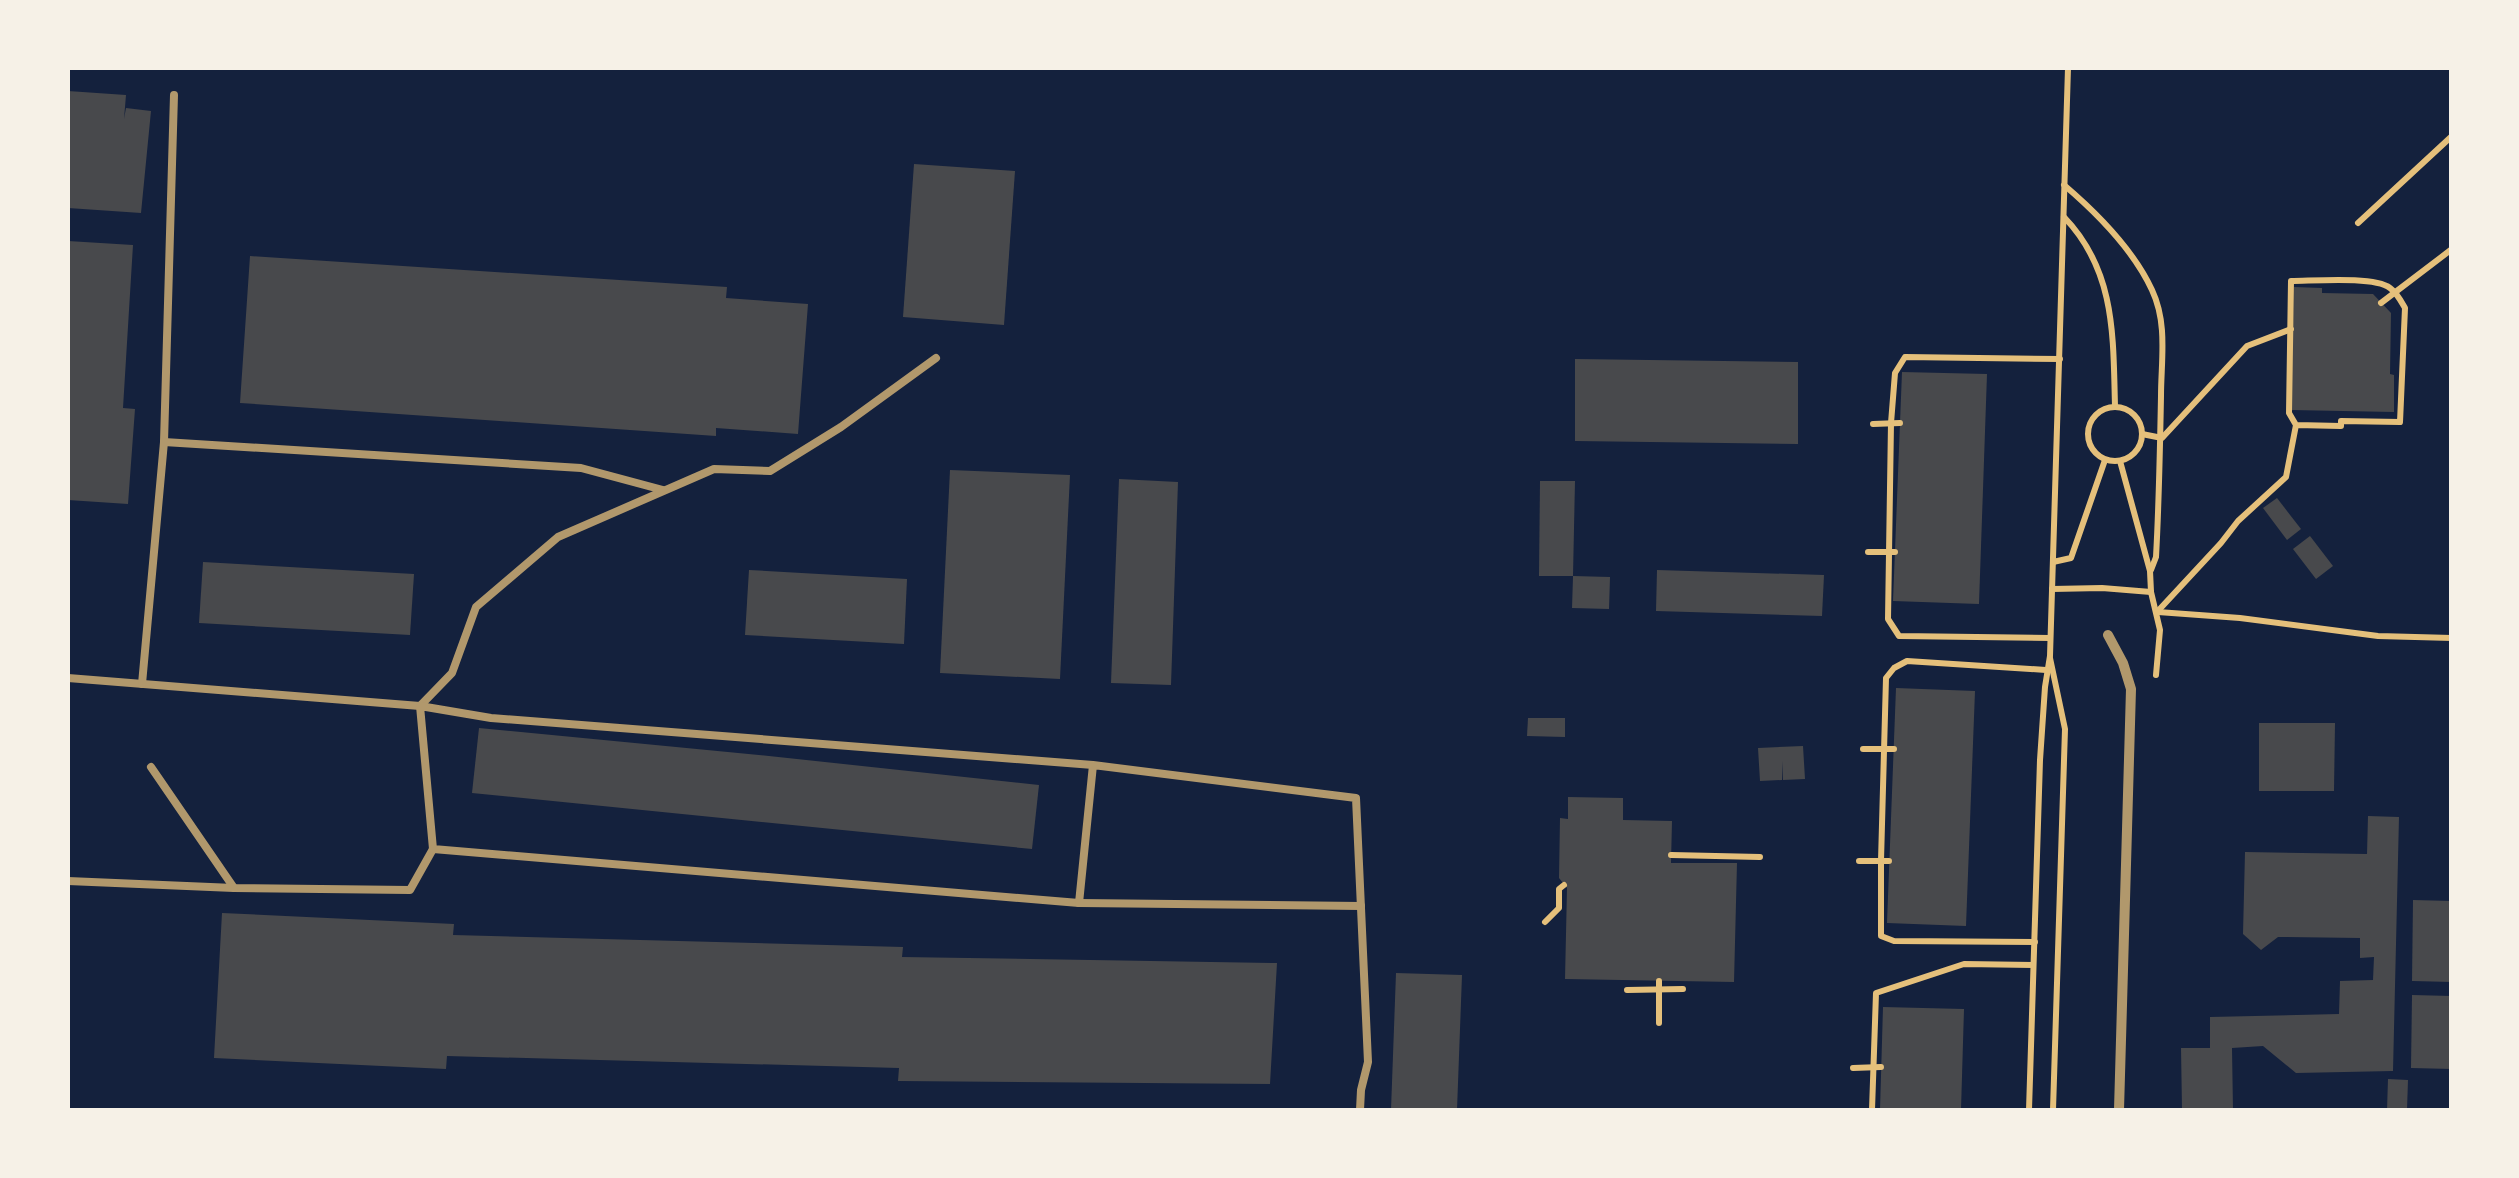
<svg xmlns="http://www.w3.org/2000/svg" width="2519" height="1178" font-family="'Work Sans',sans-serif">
  <rect width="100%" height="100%" fill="#14213d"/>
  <g fill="#48494c">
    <path d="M68,91L126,95L124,119L126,108L151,111L141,213L68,208Z"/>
    <path d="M914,164L1015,171L1004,325L903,317Z"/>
    <path d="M68,241L133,245L123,408L135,409L128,504L68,500Z"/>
    <path d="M250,256L727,287L726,298L808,304L798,434L716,428V436L240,403Z"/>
    <path d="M2294,287L2322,288V293L2373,294L2391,313L2390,374L2394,375V412L2291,410Z"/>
    <path d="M1575,359L1798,362V444L1575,441Z"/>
    <path d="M1902,372L1987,374L1979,604L1893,601Z"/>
    <path d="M950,470L1070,475L1060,679L940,673Z"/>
    <path d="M1119,479L1178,482L1171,685L1111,683Z"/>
    <path d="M1540,481H1575L1573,576H1539Z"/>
    <path d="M2277,498L2301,529L2287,540L2263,508Z"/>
    <path d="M2310,536L2333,566L2316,579L2293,549Z"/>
    <path d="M203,562L414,574L410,635L199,623Z"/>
    <path d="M749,570L907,579L904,644L745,635Z"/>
    <path d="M1657,570L1824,575L1822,616L1656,611Z"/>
    <path d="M1573,576L1610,577L1609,609L1572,608Z"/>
    <path d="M1896,688L1975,691L1966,926L1887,923Z"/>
    <path d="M1528,718H1565V737L1527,736Z"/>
    <path d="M2259,723H2335L2334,791H2259Z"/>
    <path d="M479,728L769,756L1039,785L1032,849L472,793Z"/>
    <path d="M1803,746L1805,779L1783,780L1782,761V780L1760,781L1758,748Z"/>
    <path d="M1568,797L1623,798V820L1672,821L1671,863H1737L1734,982L1565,979L1567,888L1559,878L1560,818L1568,819Z"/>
    <path d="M2368,816L2399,817L2393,1071L2296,1073L2263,1046L2232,1048L2233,1110H2182L2181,1048H2210V1017L2339,1014L2340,981L2373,980L2374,957L2360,958V938L2278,937L2261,950L2243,934L2245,852L2367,854Z"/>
    <path d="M2413,900L2452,901V982L2412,981Z"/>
    <path d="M222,913L454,924L453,935L903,947L902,957L1277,963L1270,1084L898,1081L899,1068L447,1056L446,1069L214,1058Z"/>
    <path d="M1396,973L1462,975L1457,1110H1391Z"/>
    <path d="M2412,995L2452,996V1069L2411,1068Z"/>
    <path d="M1883,1007L1964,1009L1961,1110H1880Z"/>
    <path d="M2388,1079L2408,1080L2407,1110H2387Z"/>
  </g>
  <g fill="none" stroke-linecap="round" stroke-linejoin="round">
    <g stroke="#e5c07b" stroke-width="6">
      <path d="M2064,185C2098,214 2133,249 2152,290C2168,324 2161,361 2161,396C2160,450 2159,504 2156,557L2151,570"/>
      <path d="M2064,217C2116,271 2113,337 2115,406"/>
      <path d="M2358,223L2452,136"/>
      <path d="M2381,303L2452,249"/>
      <circle cx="2115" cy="434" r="27"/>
      <path d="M1873,424L1900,423"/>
      <path d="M2142,434L2162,438L2247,346L2291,329"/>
      <path d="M2120,461L2150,571L2151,592L2160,630L2156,675"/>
      <path d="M1868,552H1895"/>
      <path d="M2053,562L2071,558L2105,460"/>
      <path d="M2052,589L2102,588L2151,592"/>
      <path d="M2157,612L2221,543L2238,521L2286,477L2296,425L2289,413L2291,281C2314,281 2374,276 2390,288C2397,293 2401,301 2405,308L2400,422L2341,421V426L2296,425"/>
      <path d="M2158,612L2240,618L2378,636L2452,638"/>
      <path d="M2050,638L1899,636L1888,619L1891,423L1895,373L1905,357L2060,359"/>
      <path d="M2050,658L2065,729L2053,1110"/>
      <path d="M1863,749H1894"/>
      <path d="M1671,855L1760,857"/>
      <path d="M1859,861H1881V936L1894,941L2035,942"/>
      <path d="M1889,861H1881L1886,678L1894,668L1907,661L2046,670"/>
      <path d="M1545,922L1559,908V889L1564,885"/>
      <path d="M1659,981V1023"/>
      <path d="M1627,990L1683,989"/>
      <path d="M1853,1068L1881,1067"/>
      <path d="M1872,1110L1876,993L1964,964L2033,965"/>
      <path d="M2029,1110L2040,760L2045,687L2050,656L2068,68"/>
    </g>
    <g stroke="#b1986c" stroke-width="8">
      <path d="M164,442L174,95"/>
      <path d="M68,678L420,706L452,673L476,607L558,537L714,469L770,471L841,427L936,358"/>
      <path d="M142,684L164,442L581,468L663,490"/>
      <path d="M1093,765L1079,903L433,849L420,706L491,718L1093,765L1356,798L1368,1062L1361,1090L1360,1110"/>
      <path d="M151,767L234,888L410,890L433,849"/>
      <path d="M68,881L234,888"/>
      <path d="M1079,903L1361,906"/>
    </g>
    <path stroke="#b1986c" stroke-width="10" d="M2108,635L2123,663L2131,689L2119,1110"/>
  </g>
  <rect width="2519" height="1178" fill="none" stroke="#f6f1e7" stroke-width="140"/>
</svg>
